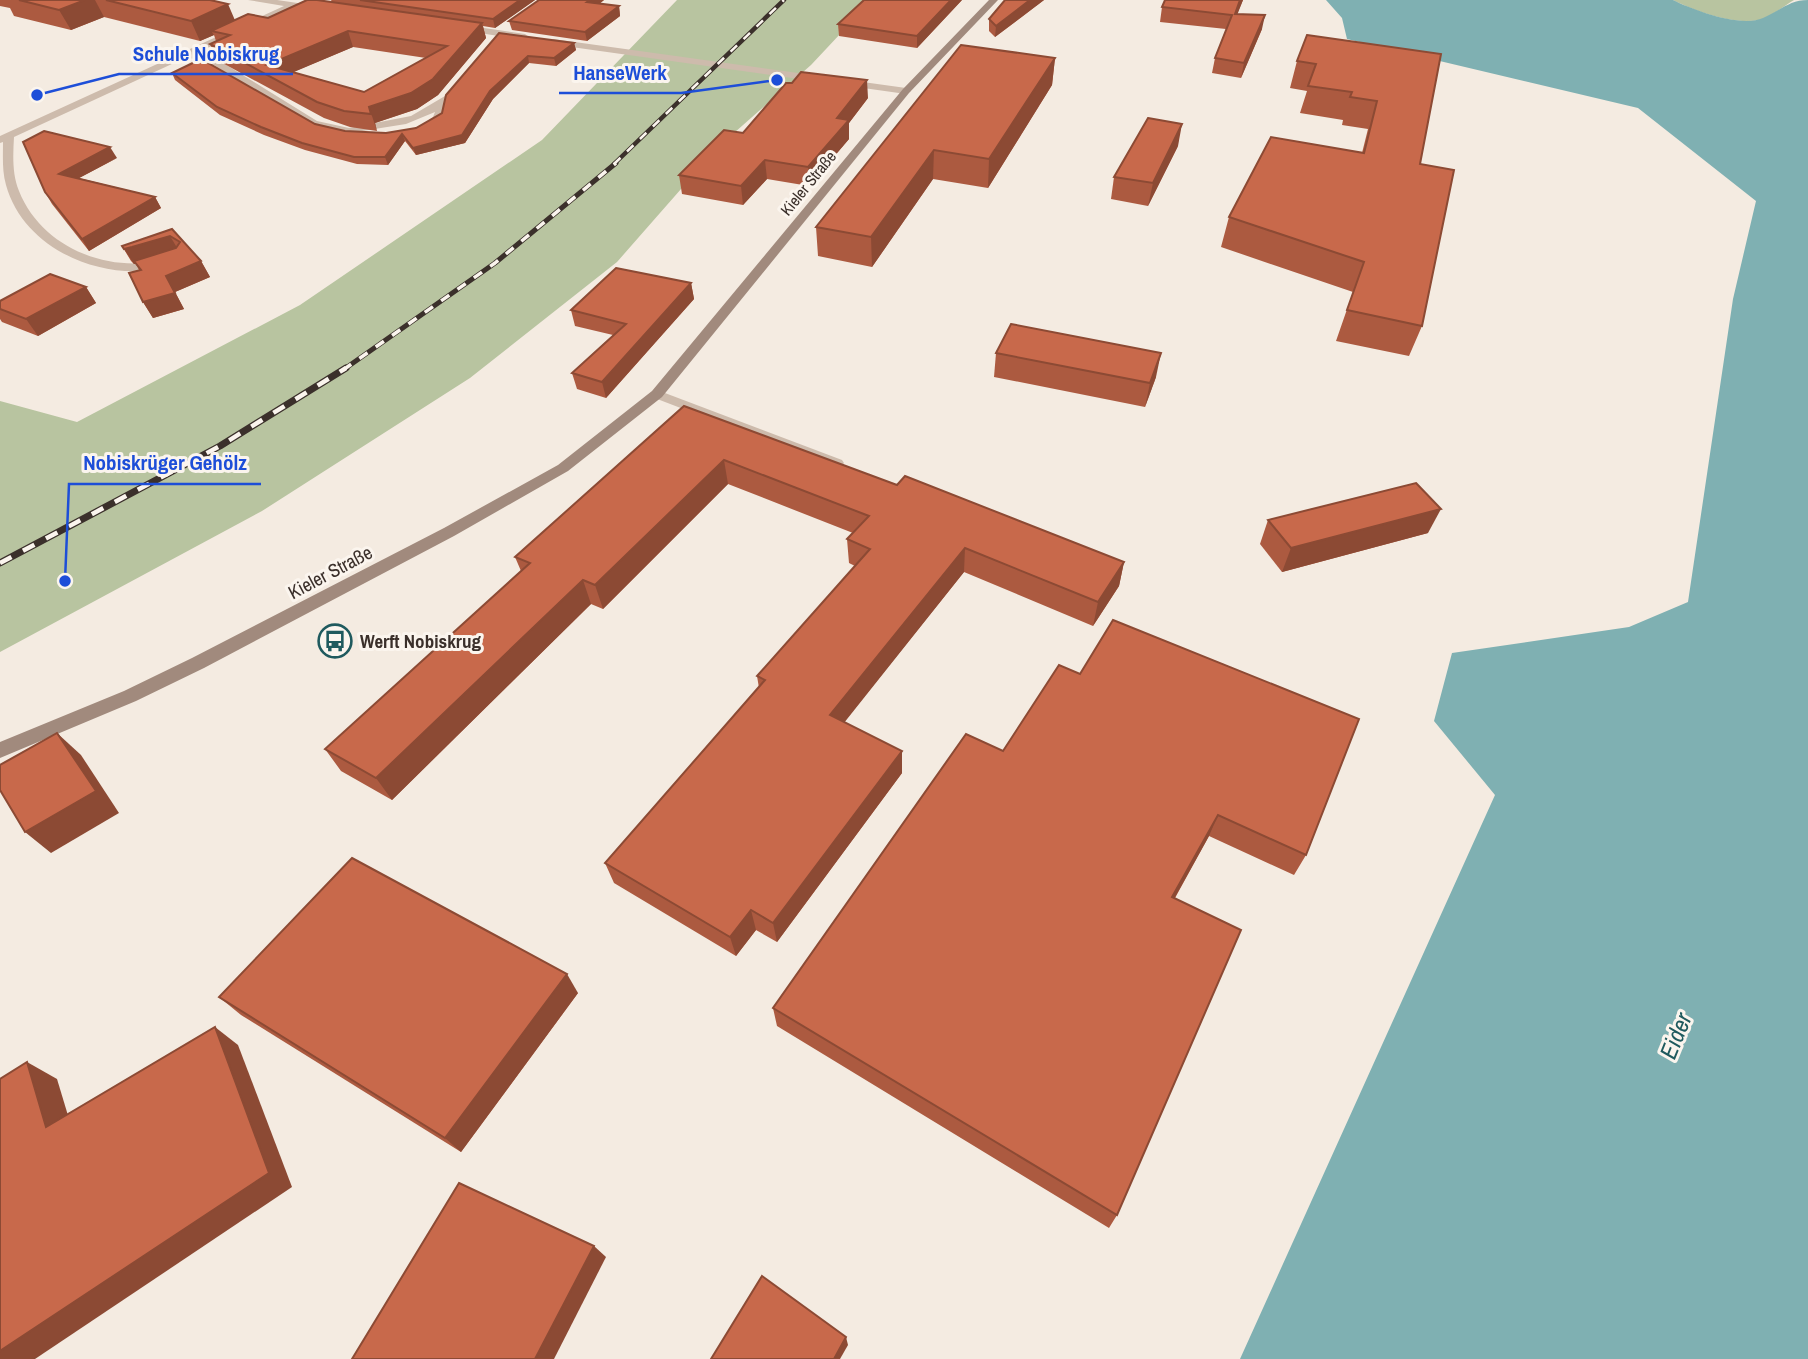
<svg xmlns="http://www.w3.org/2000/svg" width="1808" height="1359" font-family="'Archivo Narrow',sans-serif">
  <rect width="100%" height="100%" fill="#f4ebe1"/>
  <g fill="#b8c4a0">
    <path d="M677,0H872L811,65L717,148L617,262L470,378L262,511L0,652V401L77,422L300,305L542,140Z"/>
    <path d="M1673,0H1794C1784,6 1771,17 1760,20C1733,25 1697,12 1673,0Z"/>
  </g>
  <path fill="#7fb0b2" d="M1326,0H1673C1693,10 1741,28 1763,18C1780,11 1789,0 1808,0V1359H1240L1495,795L1434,721L1452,653L1629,627L1688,602L1733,299L1756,201L1638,108L1347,39L1342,18Z"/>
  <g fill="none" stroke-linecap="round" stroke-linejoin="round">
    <g fill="#cdbbac" fill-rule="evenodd">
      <path d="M248,0H277L325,7L321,10L296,7L195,54L220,61L317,121L349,128L411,116L445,96L450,99L442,120L422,132L417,129L433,117L435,112L406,124L362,131L374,134V138L370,139L310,125L214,65L187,57L14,137C13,155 12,174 19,191C41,246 104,272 159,261L165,265L163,268C103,282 24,250 6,185C2,171 3,157 3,142L0,143V136L284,6Z"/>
      <path d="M463,25L525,34L529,37L525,40L460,30Z"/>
      <path d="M553,39L906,88L911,91L906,94L550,44Z"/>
      <path d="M657,390L842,460L844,463L842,466H832L652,397L650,394Z"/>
    </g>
    <path fill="#a18a7d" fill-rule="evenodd" d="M989,0H998L909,93L662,397L568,471L454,536L204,668L136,701L0,758V742L124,691L192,658L444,528L558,465L652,391L903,89Z"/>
    <defs>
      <path id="rail-far2" d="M614,164L784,0"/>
      <path id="rail-far1" d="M343,370L495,263L616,163"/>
      <path id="rail" d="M0,563L220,446L346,368"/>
    </defs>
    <use href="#rail-far2" stroke="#3b302b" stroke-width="4.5"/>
    <use href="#rail-far1" stroke="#3b302b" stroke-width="5"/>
    <use href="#rail" stroke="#3b302b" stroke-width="7"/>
    <use href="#rail-far2" stroke="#fbf5ee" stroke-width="2.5" stroke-dasharray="9" stroke-linecap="butt"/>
    <use href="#rail-far1" stroke="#fbf5ee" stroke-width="3.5" stroke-dasharray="10" stroke-linecap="butt"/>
    <use href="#rail" stroke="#fbf5ee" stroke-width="4.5" stroke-dasharray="13" stroke-linecap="butt"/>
  </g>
  <g fill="#ac5a40" fill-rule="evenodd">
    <path d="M0,0H210L235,20L268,18L332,2L331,0H535L495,28L483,26L486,38L438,95L417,109L375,123L377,131L350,127L324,118L217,60L210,44L216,41L214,35L200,41L104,17L71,30L14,16L10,8L0,6ZM353,47L426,58L364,92L293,72Z"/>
    <path d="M539,0H604L599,4L619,6L620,16L587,41L512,30L509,21Z"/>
    <path d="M962,0L917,48L839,36L838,24Z"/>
    <path d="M1005,0H1044L995,37L989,31V19Z"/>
    <path d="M1165,0H1243L1237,14L1262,29L1241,78L1212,73L1215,58L1226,29L1160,22L1162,7Z"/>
    <path d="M499,33L574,43L576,50L556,66L529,63L493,99L465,143L416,155L405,141L388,165L357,164L305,150L264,135L220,115L175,80L172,73L315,124L345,131L386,133L416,128L442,113Z"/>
    <path d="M1441,54L1420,164L1422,326L1409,356L1336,341L1353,292L1221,247L1229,217L1362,153L1368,129L1342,125L1343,120L1300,113L1307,91L1290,88L1297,61Z"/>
    <path d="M1055,58L1052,85L988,188L933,179L872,267L818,256L816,227Z"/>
    <path d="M868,98L849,123V139L809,186L767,179L743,205L682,194L679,175L743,133Z"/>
    <path d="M1178,146L1148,206L1111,199L1114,177Z"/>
    <path d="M117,158L79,178L155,197L161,208L89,251L52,204L45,192Z"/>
    <path d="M172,229L201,261L210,277L175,292L184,309L153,318L143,302L139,270L136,264H134L131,261L122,246Z"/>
    <path d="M691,283L694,299L606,398L577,389L572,373L613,335L575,326L571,310Z"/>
    <path d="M86,287L96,303L38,336L2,322L0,319V301Z"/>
    <path d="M996,353L1156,377L1145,407L994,377Z"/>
    <path d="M684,406L897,485L1124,562L1119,586L1093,626L964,572L844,722L902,751V773L777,942L756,930L736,956L614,883L605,863L759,688L757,676L855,566L849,563L847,539L853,533L728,484L603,609L591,604L392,800L341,771L325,749L521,571L515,557Z"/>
    <path d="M1268,520L1428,533L1282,572L1260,544Z"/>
    <path d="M1059,665L1306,855L1294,875L1209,836L1175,898L1117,1215L1109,1228L777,1026L773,1008L1003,751Z"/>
    <path d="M578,993L461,1152L241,1015L219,997Z"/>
  </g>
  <g fill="#8c4a34">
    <path d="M85,0H95L104,17L71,30L59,10Z"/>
    <path d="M520,0H535L495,28L493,19Z"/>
    <path d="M590,0H604L589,12L587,2Z"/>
    <path d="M951,0H962L917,48V36Z"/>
    <path d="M1030,0H1044L995,37L996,26Z"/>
    <path d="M1240,0H1243L1232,28L1235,14Z"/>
    <path d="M228,4L237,25L211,31L214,35L200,41L191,21Z"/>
    <path d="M619,6L620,16L587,41L585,32Z"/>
    <path d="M1265,15L1262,29L1241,78L1244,63Z"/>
    <path d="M482,23L486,38L438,95L417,109L375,123L377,131L369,107Z"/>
    <path d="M348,31L353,47L275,80L267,65Z"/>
    <path d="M574,43L576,50L556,66L554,58Z"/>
    <path d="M528,56L529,63L493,99L465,143L416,155L413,148L490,91Z"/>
    <path d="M1055,58L1052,85L988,188L989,159Z"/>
    <path d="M867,80L868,98L849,123V139L809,186L808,167L837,118Z"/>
    <path d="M1182,124L1178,146L1148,206L1153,183Z"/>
    <path d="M402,134L405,141L388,165L385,157Z"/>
    <path d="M110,147L117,158L66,185L59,174Z"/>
    <path d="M934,150L933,179L872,267L871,237Z"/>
    <path d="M765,160L767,179L743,205L741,186Z"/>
    <path d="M155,197L161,208L89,251L82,239Z"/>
    <path d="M170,236L179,251L141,263L134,264L124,249Z"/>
    <path d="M201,261L210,277L175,292L184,309L153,318L143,302L166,276Z"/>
    <path d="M691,283L694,299L606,398L602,382Z"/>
    <path d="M86,287L96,303L38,336L26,319Z"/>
    <path d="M1161,353L1156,377L1145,407L1150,383Z"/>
    <path d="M724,460L728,484L603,609L595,585Z"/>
    <path d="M1441,509L1428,533L1282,572L1291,548Z"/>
    <path d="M965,548L964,572L832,738L830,715Z"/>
    <path d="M1124,562L1119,586L1093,626L1098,602Z"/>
    <path d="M583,580L591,604L392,800L376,778Z"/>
    <path d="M57,733L81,755L119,813L51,853L25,832Z"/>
    <path d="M902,751V773L777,942L773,923Z"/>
    <path d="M1218,815L1209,836L1164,917L1172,897Z"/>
    <path d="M751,910L756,930L736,956L730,937Z"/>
    <path d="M567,974L578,993L461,1152L445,1138Z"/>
    <path d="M215,1027L238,1045L292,1187L35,1359H0V1351Z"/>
    <path d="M27,1062L57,1079L76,1142L46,1127Z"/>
    <path d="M594,1246L606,1257L554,1359H535Z"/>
    <path d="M846,1337L848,1345L840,1359H834Z"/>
  </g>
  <g fill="#c8694b" stroke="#8c4a34" stroke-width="2" fill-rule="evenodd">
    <path d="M19,0H85L59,10Z"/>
    <path d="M106,0H210L228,4L191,21Z"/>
    <path d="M307,0H317L482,23L433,79L411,93L369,107L371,114L344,111L317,102L210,44L230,35L211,31L248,14L268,18ZM348,31L447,46L364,92L267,65Z"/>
    <path d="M360,0H520L493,19Z"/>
    <path d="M539,0H590L587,2L619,6L585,32L509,21Z"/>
    <path d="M864,0H951L917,36L838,24Z"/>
    <path d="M1005,0H1030L996,26L989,19Z"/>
    <path d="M1165,0H1240L1235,14L1265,15L1244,63L1215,58L1232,15L1162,7Z"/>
    <path d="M499,33L574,43L554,58L528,56L490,91L462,135L413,148L402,134L385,157H354L302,143L261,127L217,107L172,73L201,59L315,124L345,131L386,133L416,128L442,113L446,95Z"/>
    <path d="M1307,35L1441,54L1420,164L1454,170L1422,326L1347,310L1364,262L1229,217L1271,137L1364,153L1377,101L1350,97L1352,92L1308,86L1316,64L1297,61Z"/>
    <path d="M961,45L1055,58L989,159L934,150L871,237L816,227Z"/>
    <path d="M801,72L867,80L837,118L849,120L808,167L765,160L741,186L679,175L724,130L743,133L786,83H792Z"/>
    <path d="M1148,118L1182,124L1153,183L1114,177Z"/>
    <path d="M44,131L110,147L59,174L155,197L82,239L45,192L23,142Z"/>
    <path d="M172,229L201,261L166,276L175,293L143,302L129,273L141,270L134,261L176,248L180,242L170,236L132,247L124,249L122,246Z"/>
    <path d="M616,268L691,283L602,382L572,373L626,324L571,310Z"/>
    <path d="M50,274L86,287L26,319L0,309V301Z"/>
    <path d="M1011,324L1161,353L1150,383L996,353Z"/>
    <path d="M684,406L897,485L905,476L1124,562L1098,602L965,548L830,715L902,751L773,923L751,910L730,937L605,863L765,680L757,676L870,549L847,539L869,516L724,460L595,585L583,580L376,778L325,749L530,563L515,557Z"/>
    <path d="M1416,483L1441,509L1291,548L1268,520Z"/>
    <path d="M1113,620L1359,719L1306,855L1218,815L1172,897L1241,930L1117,1215L773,1008L966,734L1003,751L1059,665L1080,674Z"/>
    <path d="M57,733L96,791L25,832L0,790V765Z"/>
    <path d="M352,858L567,974L445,1138L219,997Z"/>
    <path d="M215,1027L269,1173L0,1351V1079L27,1062L46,1127Z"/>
    <path d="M459,1183L594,1246L535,1359H352Z"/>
    <path d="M762,1276L846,1337L834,1359H711Z"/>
  </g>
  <defs>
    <symbol id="bus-ring" viewBox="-11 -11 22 22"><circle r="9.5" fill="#fbf5ee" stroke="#1f5a5e" stroke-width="1.5"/><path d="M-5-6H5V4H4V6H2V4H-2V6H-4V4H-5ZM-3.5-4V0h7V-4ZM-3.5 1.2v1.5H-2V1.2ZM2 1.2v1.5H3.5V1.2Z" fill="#1f5a5e"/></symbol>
  </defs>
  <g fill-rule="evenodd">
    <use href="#bus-ring" x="316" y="622" width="38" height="38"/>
  </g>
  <g text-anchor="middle" stroke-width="6" stroke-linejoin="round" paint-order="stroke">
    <g font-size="16" fill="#3b302b" stroke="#fbf5ee">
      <text transform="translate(808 183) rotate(-51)" y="6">Kieler Straße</text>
    </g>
    <g font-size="19" fill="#3b302b" stroke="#fbf5ee">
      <text transform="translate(330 572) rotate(-28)" y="7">Kieler Straße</text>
    </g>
    <g font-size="19" font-weight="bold" fill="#3b302b" stroke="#fbf5ee" text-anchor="start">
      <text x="360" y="648">Werft Nobiskrug</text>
    </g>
    <g font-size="24" font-style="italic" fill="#1f5a5e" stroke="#fbf5ee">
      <text transform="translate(1676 1036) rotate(-68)" y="8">Eider</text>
    </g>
  </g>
  <path fill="none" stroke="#1d4ed8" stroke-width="2.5" d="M37 95L119 74H293M777 80L681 93H559M65 581L69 484H261"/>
  <g fill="#1d4ed8" stroke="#fbf5ee" stroke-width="2.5">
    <circle cx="37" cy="95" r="7"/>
    <circle cx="777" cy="80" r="7"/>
    <circle cx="65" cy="581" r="7"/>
  </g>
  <g font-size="21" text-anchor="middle" font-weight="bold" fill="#1d4ed8" stroke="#fbf5ee" stroke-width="6" stroke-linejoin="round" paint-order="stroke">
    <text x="206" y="61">Schule Nobiskrug</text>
    <text x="620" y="80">HanseWerk</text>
    <text x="165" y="470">Nobiskrüger Gehölz</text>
  </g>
</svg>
